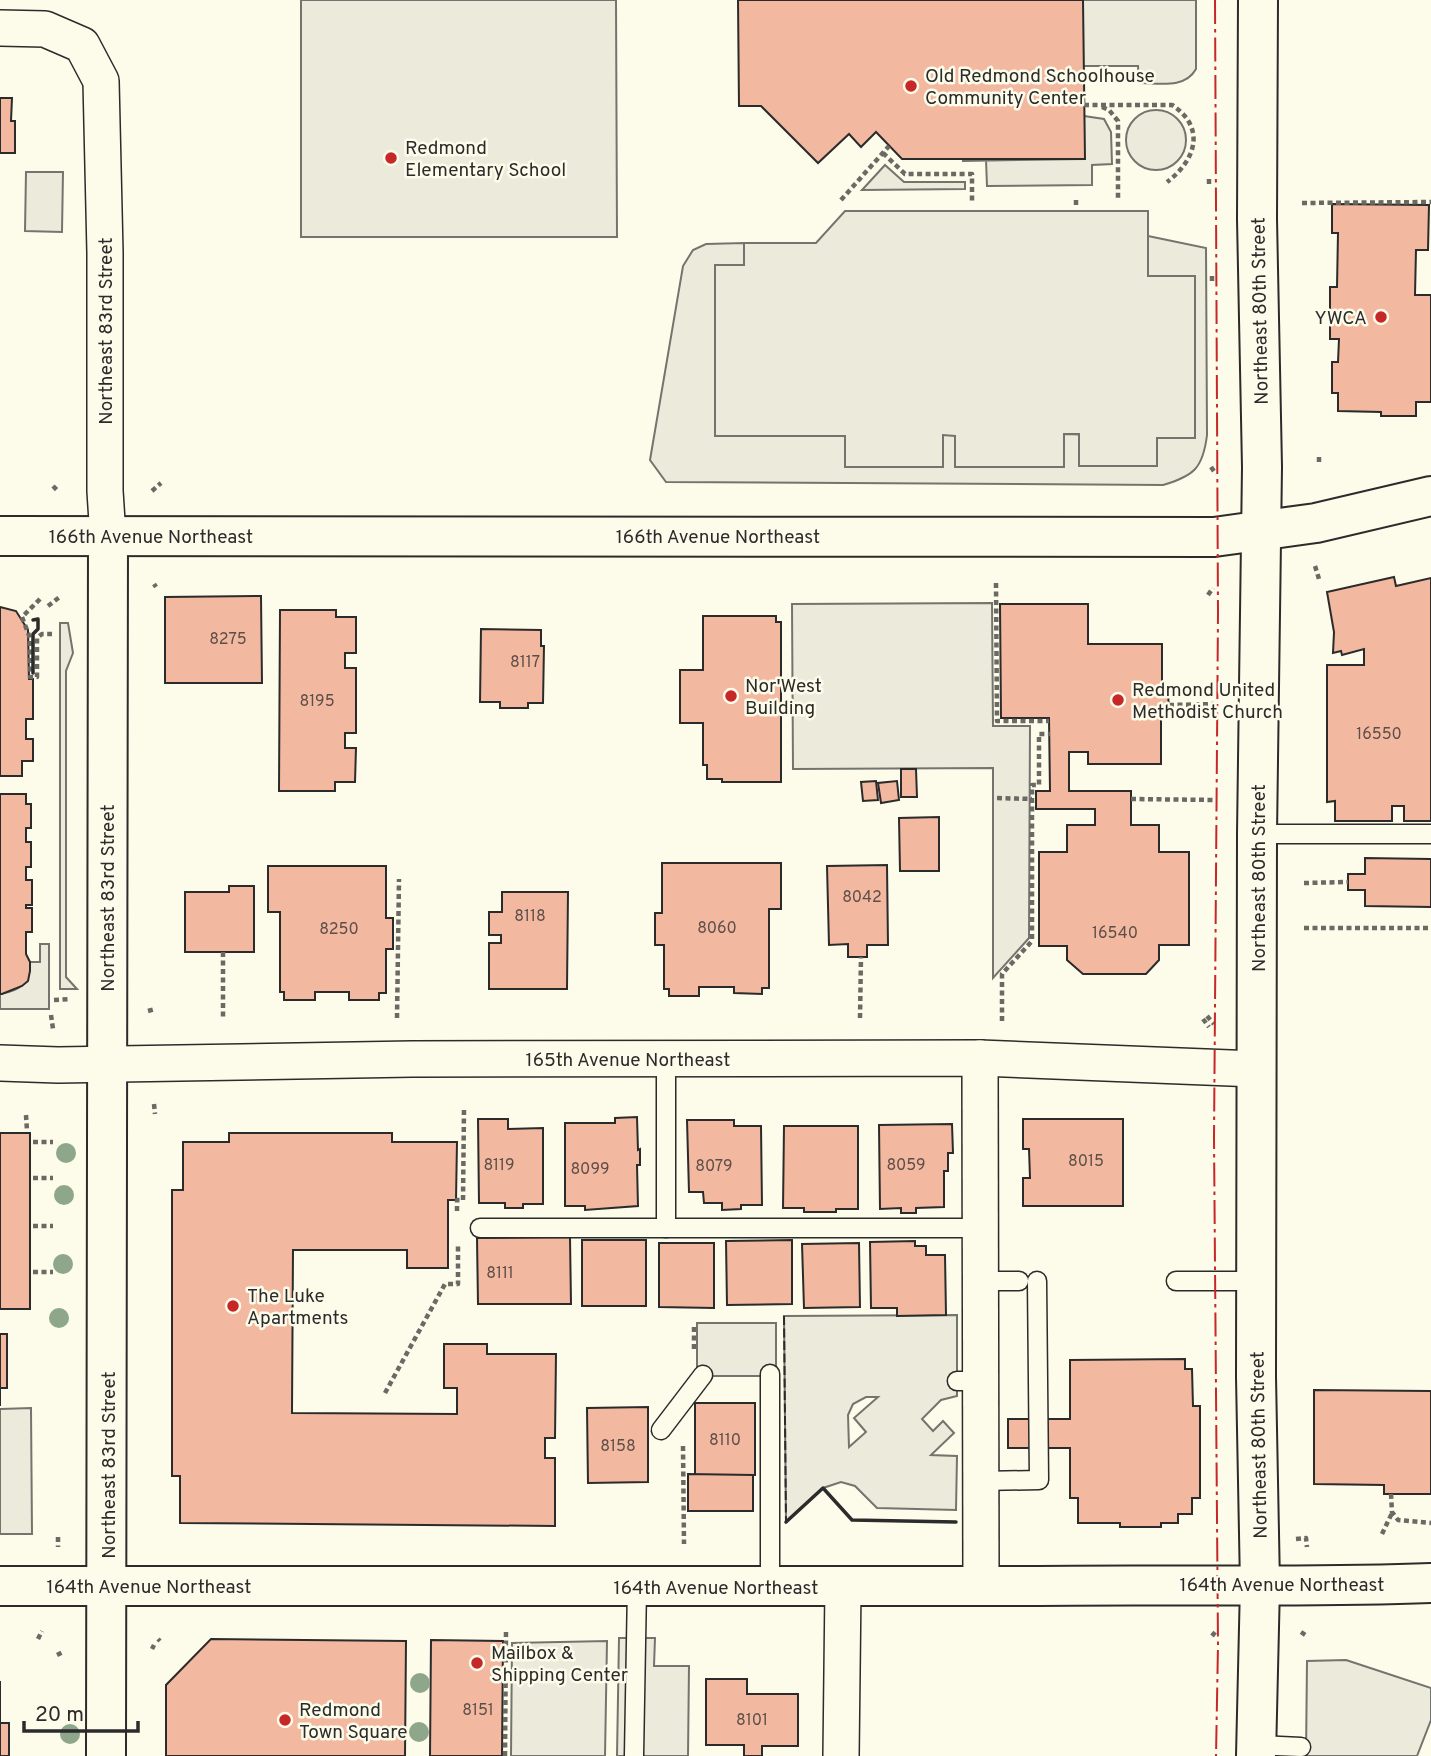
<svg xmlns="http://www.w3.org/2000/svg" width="1431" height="1756" font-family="Overpass,sans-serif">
  <rect width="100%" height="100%" fill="#fdfbea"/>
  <g fill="#ecebdb" stroke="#74746e" stroke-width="2">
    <path d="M301,0H616L617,237H301Z"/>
    <path d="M1083,0H1196V69C1185,89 1159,83 1139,83L1138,66H1083Z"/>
    <circle cx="1156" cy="140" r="30"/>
    <path d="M1084,116L1104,119L1111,132L1112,164L1092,165V185L987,186L986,160L962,161L1084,159Z"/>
    <path d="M885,165L904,182H965V189L862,190Z"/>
    <path d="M1148,236L1206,248L1207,435C1203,468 1194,476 1163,485L666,482L650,460L683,266L693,250L706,244L744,243V265H716V436H845V467H943V435H955V466L1063,467L1064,434L1194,438L1195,277L1148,276Z"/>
    <path d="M60,623H68L73,653L66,671V977L77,989H60Z"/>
    <path d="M40,944H49V1009H0V994C19,991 31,983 30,962H40Z"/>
  </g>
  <g fill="#eceadb" stroke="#74746e" stroke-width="2" fill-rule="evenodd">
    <path d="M26,172H63L62,232L25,231Z"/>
    <path d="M845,211H1148V276H1195V438H1157V466H1079V434H1064V467H955V436L943,435V467H845V436H715V265H744V243H816Z"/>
    <path d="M992,603L993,726H1030L1029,938L993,978V768L793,769L792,604Z"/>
    <path d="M957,1315V1396L941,1400L922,1419L933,1431L943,1421L954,1433L931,1455L957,1456L956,1510L877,1508L855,1486L841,1482L823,1488L786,1522L784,1316ZM866,1397H878L854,1418L866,1432L849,1447L848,1415L853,1404Z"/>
    <rect x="697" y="1323" width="79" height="53"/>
    <path d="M31,1408L32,1534H0V1409Z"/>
    <path d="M619,1638H655L654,1666H689L688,1756H617Z"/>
    <path d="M607,1641L605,1756H511L512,1643Z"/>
    <path d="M1346,1660L1431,1688V1720L1417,1756H1306L1307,1661Z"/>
  </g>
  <g fill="#f2b8a0" stroke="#2b2b2b" stroke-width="2">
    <path d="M738,0H1083L1085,159H902L876,132L861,147L849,134L818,163L761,106H739Z"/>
    <path d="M0,98H12L11,121H15V153H0Z"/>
    <path d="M1332,204L1429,205L1428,250H1416L1415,295H1431V402H1416V416H1381V412L1338,411V393H1332V362H1338L1339,339H1330V287H1337L1338,233H1332Z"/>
    <path d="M1394,577L1396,586L1431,578V821H1404V806H1392V821H1335V801L1327,802V665H1364V649L1342,655L1341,651L1333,653L1334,632L1327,592Z"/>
    <path d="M261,596L262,683H165V597Z"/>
    <path d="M1000,604H1088V644H1162V688H1168L1169,717H1161V764H1088V752H1069V791H1131V825H1159V852H1189V945H1159V960L1146,974H1083L1067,960V946H1039V852H1067V825H1095V809H1036V791H1050L1049,718H1001Z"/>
    <path d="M0,607L16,611L28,630L29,679H33V719H26V739H33V761H22V776H0Z"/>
    <path d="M280,610H336V617H356V653H345V668H356V733H345V748H356L355,782H335V791H279Z"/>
    <path d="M703,616H776V622H781V782H722V779H707V765H703V723H680V670H703Z"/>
    <path d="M481,629L541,630V646H544L543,703H528V708H500V702H480Z"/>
    <path d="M901,769H916L917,797H901Z"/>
    <path d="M876,781L878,800L863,801L861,782Z"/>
    <path d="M897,781L899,800L881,803L878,783Z"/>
    <path d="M0,794H26V804H31V828H26V842H31V867H26V880H32V905H26V908H32V932H26V954L30,962V971L28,981L22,986L2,994H0Z"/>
    <path d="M939,817V871H900L899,818Z"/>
    <path d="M1365,858L1431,859V907L1365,906V890H1348V874H1365Z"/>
    <path d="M662,863H781V909H769V988H762V994L734,993V987H699V996H669V989H664V945H655V913H662Z"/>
    <path d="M887,865L888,945H867V957H848V944L829,945L827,866Z"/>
    <path d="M268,866H386V918H393V949H386V993H379V1000H349V992H315V1000H284V992H280V912H268Z"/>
    <path d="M229,886H254V952H185V892H229Z"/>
    <path d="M502,892H568L567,989H489V943H501V935H489V912H502Z"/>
    <path d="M637,1117L638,1150L640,1149V1165H637L638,1206L585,1210V1206H565V1123H615V1118Z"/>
    <path d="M478,1119H508V1129L543,1128V1204H523V1208H505V1203H479Z"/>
    <path d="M1023,1119H1123V1206H1023V1178H1030L1029,1149H1023Z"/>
    <path d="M687,1120H734V1126H761L762,1205H741V1209L722,1210V1203H704L703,1192H689Z"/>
    <path d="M952,1124L953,1153H948V1171H944V1207L916,1208V1213H901V1208L880,1209L879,1125Z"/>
    <path d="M784,1126H858V1209H836V1212H804V1208H783Z"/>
    <rect x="0" y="1133" width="30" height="176"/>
    <path d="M229,1133H392V1142H457L456,1200H448V1268H407V1250H293L292,1413L457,1414V1388H444V1344H487V1354H556L555,1438H545V1458H555V1526L180,1523V1476H172V1190H183V1142H229Z"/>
    <path d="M570,1237L571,1304H478L477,1238Z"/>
    <rect x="582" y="1240" width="64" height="66"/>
    <path d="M792,1240V1304L727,1305L726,1241Z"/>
    <path d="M915,1241V1246H926V1255H945L946,1315L897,1316V1308H871L870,1242Z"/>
    <path d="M659,1243H714V1308L659,1307Z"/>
    <path d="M859,1243L860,1307L804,1308L802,1244Z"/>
    <path d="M0,1334H7V1388H0V1406Z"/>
    <path d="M1185,1359V1369H1192L1193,1406H1200V1498H1192V1514H1178V1523H1161V1527H1120V1523H1078V1498H1070V1448H1008V1419H1070V1360Z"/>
    <path d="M1314,1390L1431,1391V1494H1384V1485L1314,1484Z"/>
    <rect x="695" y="1403" width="60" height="72"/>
    <path d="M648,1407V1482L588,1483L587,1408Z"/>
    <path d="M688,1474L753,1475V1511H688Z"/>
    <path d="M211,1639L406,1641L405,1756H166V1685Z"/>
    <path d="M431,1640L503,1641L502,1756H430Z"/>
    <path d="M706,1679H747V1694H798V1746H762V1756H744V1745H706Z"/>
    <path d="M0,1681V1723H9V1756H0Z"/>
  </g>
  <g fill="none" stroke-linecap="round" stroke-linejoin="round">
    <defs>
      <g id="service">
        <path d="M1257,834H1431"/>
        <path d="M666,1059V1228"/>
        <path d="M480,1228H980"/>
        <path d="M980,1281H1019"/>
        <path d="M1176,1281H1256"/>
        <path d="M770,1374V1587"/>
        <path d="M957,1381H980"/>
        <path d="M661,1430L703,1375"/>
        <path d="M981,1481L1039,1480L1037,1281"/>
        <path d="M1256,1745L1301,1747"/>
        <path d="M634,1755L637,1587"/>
      </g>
      <g id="minor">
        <path d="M0,28L45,29L82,45L101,81L105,253V491L108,537"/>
        <path d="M980,1058L981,1586"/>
        <path d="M0,1063L58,1065L412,1059L980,1058L1256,1069"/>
        <path d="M841,1756L843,1587"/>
      </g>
      <g id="tertiary">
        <path d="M0,536L1214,537L1316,523L1431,496"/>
        <path d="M106,1756L108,537"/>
        <path d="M1256,1756L1260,1585L1256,1377L1257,834L1262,467L1257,219L1258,0"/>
      </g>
      <path id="primary" d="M0,1586C343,1587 686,1588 1028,1586C1163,1584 1297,1588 1431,1583"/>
    </defs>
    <use href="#service" stroke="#2b2b2b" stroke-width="21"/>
    <use href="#minor" stroke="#2b2b2b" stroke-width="38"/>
    <use href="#tertiary" stroke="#2b2b2b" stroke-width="42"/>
    <use href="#primary" stroke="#2b2b2b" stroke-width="42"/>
    <g stroke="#6a6964" stroke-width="4.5" stroke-dasharray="5 3.5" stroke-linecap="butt">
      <path d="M1084,105H1172C1207,128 1195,161 1167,182"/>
      <path d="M1102,107L1109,110L1118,121V200"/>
      <path d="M883,153L905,174H972V201"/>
      <path d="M1209,179V185"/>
      <path d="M841,200L889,146"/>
      <path d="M1076,200V207"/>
      <path d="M1302,203L1431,202"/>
      <path d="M1212,276V281"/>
      <path d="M1319,457V464"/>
      <path d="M1211,467L1216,474"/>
      <path d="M53,486L59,492"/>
      <path d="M152,491L161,483"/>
      <path d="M1315,566L1319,579"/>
      <path d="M996,583L997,721H1049"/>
      <path d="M154,584L156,587"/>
      <path d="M1208,595L1213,588"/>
      <path d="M40,599L22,617L30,638V677H37V638L42,634H52"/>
      <path d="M48,606L61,596"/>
      <path d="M1169,705L1215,704"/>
      <path d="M997,798L1032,799"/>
      <path d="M1131,799L1216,800"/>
      <path d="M1304,883L1348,882"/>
      <path d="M1304,928H1431"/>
      <path d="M223,952V1018"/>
      <path d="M54,1000L70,999"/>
      <path d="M148,1011L155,1009"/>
      <path d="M51,1015L53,1029"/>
      <path d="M1207,1016L1214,1024"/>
      <path d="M397,1018L399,879"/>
      <path d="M860,1018L861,957"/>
      <path d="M1203,1019L1209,1027"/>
      <path d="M1002,1021V974L1032,941V785H1039V734H1050"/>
      <path d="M154,1104L155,1114"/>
      <path d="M26,1115L27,1131"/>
      <path d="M33,1142H53"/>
      <path d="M33,1178H53"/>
      <path d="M457,1211V1200H463L464,1109"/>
      <path d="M33,1226H53"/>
      <path d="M33,1272H53"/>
      <path d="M694,1327V1351"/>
      <path d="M385,1393L445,1284H458V1244"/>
      <path d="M683,1446L684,1544"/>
      <path d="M1391,1494L1392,1512L1398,1520L1431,1523"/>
      <path d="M1382,1534L1392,1513"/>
      <path d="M58,1537V1547"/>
      <path d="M1296,1539L1306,1538L1307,1547"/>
      <path d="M1301,1632L1307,1636"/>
      <path d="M1212,1636L1216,1631"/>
      <path d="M38,1639L42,1631"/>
      <path d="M158,1639L160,1641"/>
      <path d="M151,1646L155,1648"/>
      <path d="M57,1655L63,1652"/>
      <path d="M505,1756L506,1631"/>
    </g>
    <use href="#service" stroke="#fdfbea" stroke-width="18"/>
    <use href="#minor" stroke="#fdfbea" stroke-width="35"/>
    <use href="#tertiary" stroke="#fdfbea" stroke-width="38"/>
    <use href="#primary" stroke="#fdfbea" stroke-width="38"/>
    <path stroke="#2b2b2b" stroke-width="2" stroke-dasharray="9 3.5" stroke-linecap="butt" d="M784,1316L786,1522"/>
    <g stroke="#2b2b2b" stroke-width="3.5">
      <path d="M33,620L38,619V629L33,634V673"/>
      <path d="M786,1522L823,1488L852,1520L956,1522"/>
    </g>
    <path stroke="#c62828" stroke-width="2" stroke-dasharray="24 5 3.5 5" stroke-linecap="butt" d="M1215,0L1218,613L1214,1138L1218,1645L1216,1756"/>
  </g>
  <g fill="#8ea78a">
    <circle cx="66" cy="1153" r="10"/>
    <circle cx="64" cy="1195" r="10"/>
    <circle cx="63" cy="1264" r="10"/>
    <circle cx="59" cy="1318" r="10"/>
    <circle cx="420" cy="1683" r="10"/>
    <circle cx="419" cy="1732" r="10"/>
    <circle cx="70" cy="1734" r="10"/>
  </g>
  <g fill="#c62828" stroke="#fdfbea" stroke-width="2.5">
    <circle cx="911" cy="86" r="7"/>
    <circle cx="391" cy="158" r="7"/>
    <circle cx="1381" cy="317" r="7"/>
    <circle cx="731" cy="696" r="7"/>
    <circle cx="1118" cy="700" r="7"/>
    <circle cx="233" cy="1306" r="7"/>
    <circle cx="477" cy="1663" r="7"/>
    <circle cx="285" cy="1720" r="7"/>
  </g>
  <g text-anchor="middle" stroke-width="5" stroke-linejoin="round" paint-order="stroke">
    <g font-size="16" fill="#5d4e48">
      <text x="228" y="644">8275</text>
      <text x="525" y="667">8117</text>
      <text x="317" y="706">8195</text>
      <text x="1379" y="739">16550</text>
      <text x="862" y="902">8042</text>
      <text x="530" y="921">8118</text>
      <text x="717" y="933">8060</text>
      <text x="339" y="934">8250</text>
      <text x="1115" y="938">16540</text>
      <text x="1086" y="1166">8015</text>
      <text x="499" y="1170">8119</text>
      <text x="906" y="1170">8059</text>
      <text x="714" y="1171">8079</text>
      <text x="590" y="1174">8099</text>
      <text x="500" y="1278">8111</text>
      <text x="725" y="1445">8110</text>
      <text x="618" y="1451">8158</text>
      <text x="478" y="1715">8151</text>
      <text x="752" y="1725">8101</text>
    </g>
    <g font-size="19" fill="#2b2b2b" stroke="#fdfbea" text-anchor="start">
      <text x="925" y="82">Old Redmond Schoolhouse<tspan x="925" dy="22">Community Center</tspan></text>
      <text x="405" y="154">Redmond<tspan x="405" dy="22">Elementary School</tspan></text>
      <text x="1367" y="324" text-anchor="end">YWCA</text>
      <text x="745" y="692">Nor'West<tspan x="745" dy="22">Building</tspan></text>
      <text x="1132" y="696">Redmond United<tspan x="1132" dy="22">Methodist Church</tspan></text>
      <text x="247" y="1302">The Luke<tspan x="247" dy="22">Apartments</tspan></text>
      <text x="491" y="1659">Mailbox &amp;<tspan x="491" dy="22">Shipping Center</tspan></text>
      <text x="299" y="1716">Redmond<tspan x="299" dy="22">Town Square</tspan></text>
    </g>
    <g font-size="19" fill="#2b2b2b" stroke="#fdfbea">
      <text transform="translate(1259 311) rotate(-91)" y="7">Northeast 80th Street</text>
      <text transform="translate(105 331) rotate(-90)" y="7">Northeast 83rd Street</text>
      <text x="151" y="543">166th Avenue Northeast</text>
      <text x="718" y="543">166th Avenue Northeast</text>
      <text transform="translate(1258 878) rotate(-90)" y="7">Northeast 80th Street</text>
      <text transform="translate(107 898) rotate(-90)" y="7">Northeast 83rd Street</text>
      <text x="628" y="1066">165th Avenue Northeast</text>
      <text transform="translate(1258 1445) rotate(-91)" y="7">Northeast 80th Street</text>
      <text transform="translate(108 1465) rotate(-90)" y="7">Northeast 83rd Street</text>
      <text x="1282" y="1591">164th Avenue Northeast</text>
      <text x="149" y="1593">164th Avenue Northeast</text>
      <text x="716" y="1594">164th Avenue Northeast</text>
    </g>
  </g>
  <path d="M24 1721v10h114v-10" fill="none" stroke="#2b2b2b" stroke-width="3.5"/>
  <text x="35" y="1721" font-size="21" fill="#2b2b2b" stroke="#fdfbea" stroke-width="5" paint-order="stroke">20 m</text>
</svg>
